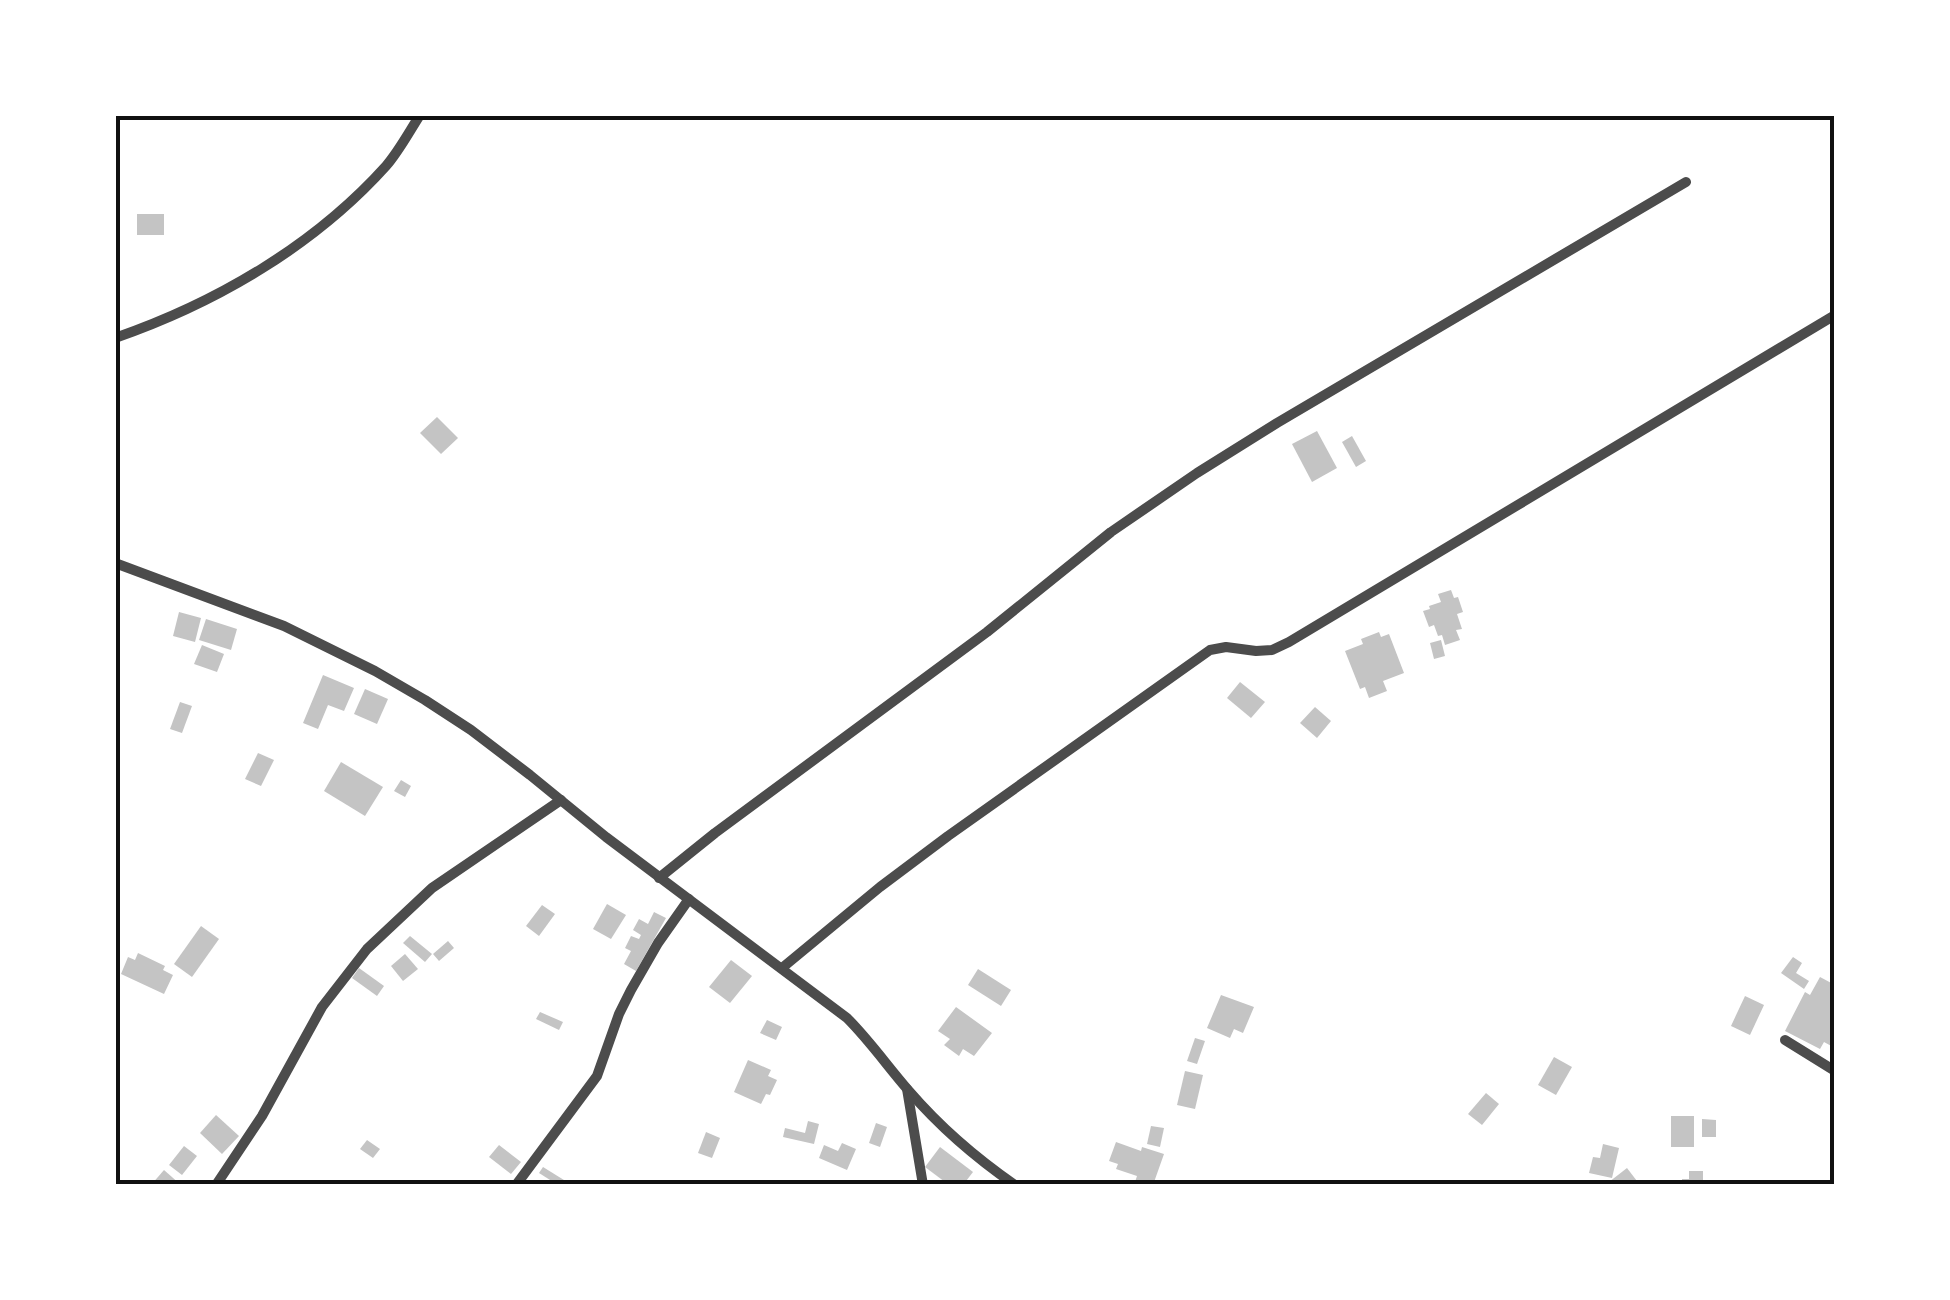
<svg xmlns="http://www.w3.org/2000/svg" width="1950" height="1300" font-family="Lora,serif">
  <rect width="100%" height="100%" fill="#fff"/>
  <g fill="#c4c4c4">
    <rect x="137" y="214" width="27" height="21"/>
    <path d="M437,417L458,438L441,454L420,433Z"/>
    <path d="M1317,431L1337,468L1312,482L1292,444Z"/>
    <path d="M1352,436L1366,461L1356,467L1342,442Z"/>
    <path d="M1451,590L1454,598L1458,597L1463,612L1457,614L1462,629L1456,630L1460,640L1445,645L1442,635L1438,636L1434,625L1429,627L1423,611L1430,609L1429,606L1441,602L1438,594Z"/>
    <path d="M179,612L201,618L195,642L173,636Z"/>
    <path d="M206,619L237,629L231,650L199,640Z"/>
    <path d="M1379,632L1381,637L1389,634L1404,673L1383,681L1387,691L1369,698L1365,687L1360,689L1345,651L1363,644L1361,639Z"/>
    <path d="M1441,640L1445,656L1434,659L1430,643Z"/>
    <path d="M202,645L224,654L217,672L194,664Z"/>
    <path d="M323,675L354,688L344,711L328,705L318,729L303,723Z"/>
    <path d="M1240,682L1265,702L1251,718L1227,698Z"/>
    <path d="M365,689L388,699L377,724L354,714Z"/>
    <path d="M180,702L192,706L182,733L170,729Z"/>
    <path d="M1315,707L1331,721L1317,738L1300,723Z"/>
    <path d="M258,753L274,760L261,786L245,779Z"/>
    <path d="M341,762L383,787L365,816L324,791Z"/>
    <path d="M401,780L411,786L405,797L394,791Z"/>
    <path d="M607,904L626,915L611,939L593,929Z"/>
    <path d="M542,905L555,914L539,936L526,926Z"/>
    <path d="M654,912L666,918L636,971L624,964L631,951L625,948L631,936L639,939L641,935L633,930L639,919L648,924Z"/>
    <path d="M201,926L219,939L192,977L174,964Z"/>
    <path d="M410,936L432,954L425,962L403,943Z"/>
    <path d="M448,941L454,948L439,961L433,954Z"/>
    <path d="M138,953L165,966L163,970L173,975L164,994L121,974L128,957L135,960Z"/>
    <path d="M405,954L418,969L403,981L391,966Z"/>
    <path d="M1793,957L1802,963L1796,973L1809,981L1804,989L1781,973Z"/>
    <path d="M731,960L752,976L730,1003L709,987Z"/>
    <path d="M359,968L384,986L377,996L352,978Z"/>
    <path d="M978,969L1011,990L1001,1006L968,985Z"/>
    <path d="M1820,977L1835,985V1048L1824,1042L1820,1049L1785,1031L1805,992L1810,995Z"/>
    <path d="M1221,995L1254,1007L1243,1033L1234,1029L1230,1038L1207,1028Z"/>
    <path d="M1745,996L1764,1005L1750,1035L1731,1026Z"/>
    <path d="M956,1007L992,1033L974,1056L963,1049L959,1056L944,1045L950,1039L938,1031Z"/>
    <path d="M540,1012L563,1022L559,1030L536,1019Z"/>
    <path d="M767,1020L782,1027L776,1040L760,1033Z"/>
    <path d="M1195,1038L1205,1041L1197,1064L1187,1061Z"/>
    <path d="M1554,1057L1572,1067L1556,1095L1538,1085Z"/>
    <path d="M748,1060L771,1070L768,1076L777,1080L770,1095L766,1094L761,1104L734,1092Z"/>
    <path d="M1185,1071L1203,1075L1195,1109L1177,1105Z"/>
    <path d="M1486,1093L1499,1104L1482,1125L1468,1114Z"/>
    <path d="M216,1115L239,1136L222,1154L200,1133Z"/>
    <rect x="1671" y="1116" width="23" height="31"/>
    <path d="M1702,1119L1716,1120V1137H1702Z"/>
    <path d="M808,1121L819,1124L814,1144L783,1137L785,1128L805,1133Z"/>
    <path d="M876,1123L887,1127L880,1147L869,1143Z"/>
    <path d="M1151,1126L1164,1128L1160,1147L1147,1144Z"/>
    <path d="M706,1132L720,1138L712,1158L698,1153Z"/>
    <path d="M367,1140L380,1149L373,1158L360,1149Z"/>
    <path d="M1116,1142L1141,1151L1142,1147L1164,1154L1153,1185H1134L1137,1176L1116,1169L1118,1164L1109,1161Z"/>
    <path d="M842,1143L856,1149L847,1170L819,1158L824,1145L838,1151Z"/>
    <path d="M1603,1144L1619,1148L1612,1178L1589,1173L1593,1157L1600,1158Z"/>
    <path d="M499,1145L521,1162L511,1174L489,1157Z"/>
    <path d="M184,1146L197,1156L182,1175L169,1165Z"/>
    <path d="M940,1147L973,1172L963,1185H949L925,1167Z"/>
    <path d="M543,1167L572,1185H558L539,1173Z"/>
    <path d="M1627,1168L1640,1185H1611L1609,1182Z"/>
    <path d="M164,1170L181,1185H151Z"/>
    <path d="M1689,1171H1703V1185H1682V1179H1689Z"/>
  </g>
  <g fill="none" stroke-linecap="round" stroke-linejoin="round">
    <g stroke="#4c4c4c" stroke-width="10">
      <path d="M115,338C216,303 314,246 386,166C399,151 409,132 420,115"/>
      <path d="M115,563L284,626L375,671L425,700L471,730L530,775L606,837L847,1018C870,1041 888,1067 909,1091C940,1127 976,1158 1015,1185"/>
      <path d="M659,878L715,833L987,632L1111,532L1197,473L1277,423L1686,182"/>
      <path d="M782,968L880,887L948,836L1210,650L1226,647L1256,651L1272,650L1289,642L1835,315"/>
      <path d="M1785,1040L1835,1071"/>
      <path d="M907,1089L923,1185"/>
      <path d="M216,1185L262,1116L322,1007L367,949L432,888L561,800"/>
      <path d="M516,1185L597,1076L619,1014L631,990L658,943L689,899"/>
    </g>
  </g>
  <rect width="1950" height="1300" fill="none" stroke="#ffffff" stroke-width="235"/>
  <rect x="118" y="118" width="1714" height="1064" fill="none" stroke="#111" stroke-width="4"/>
</svg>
